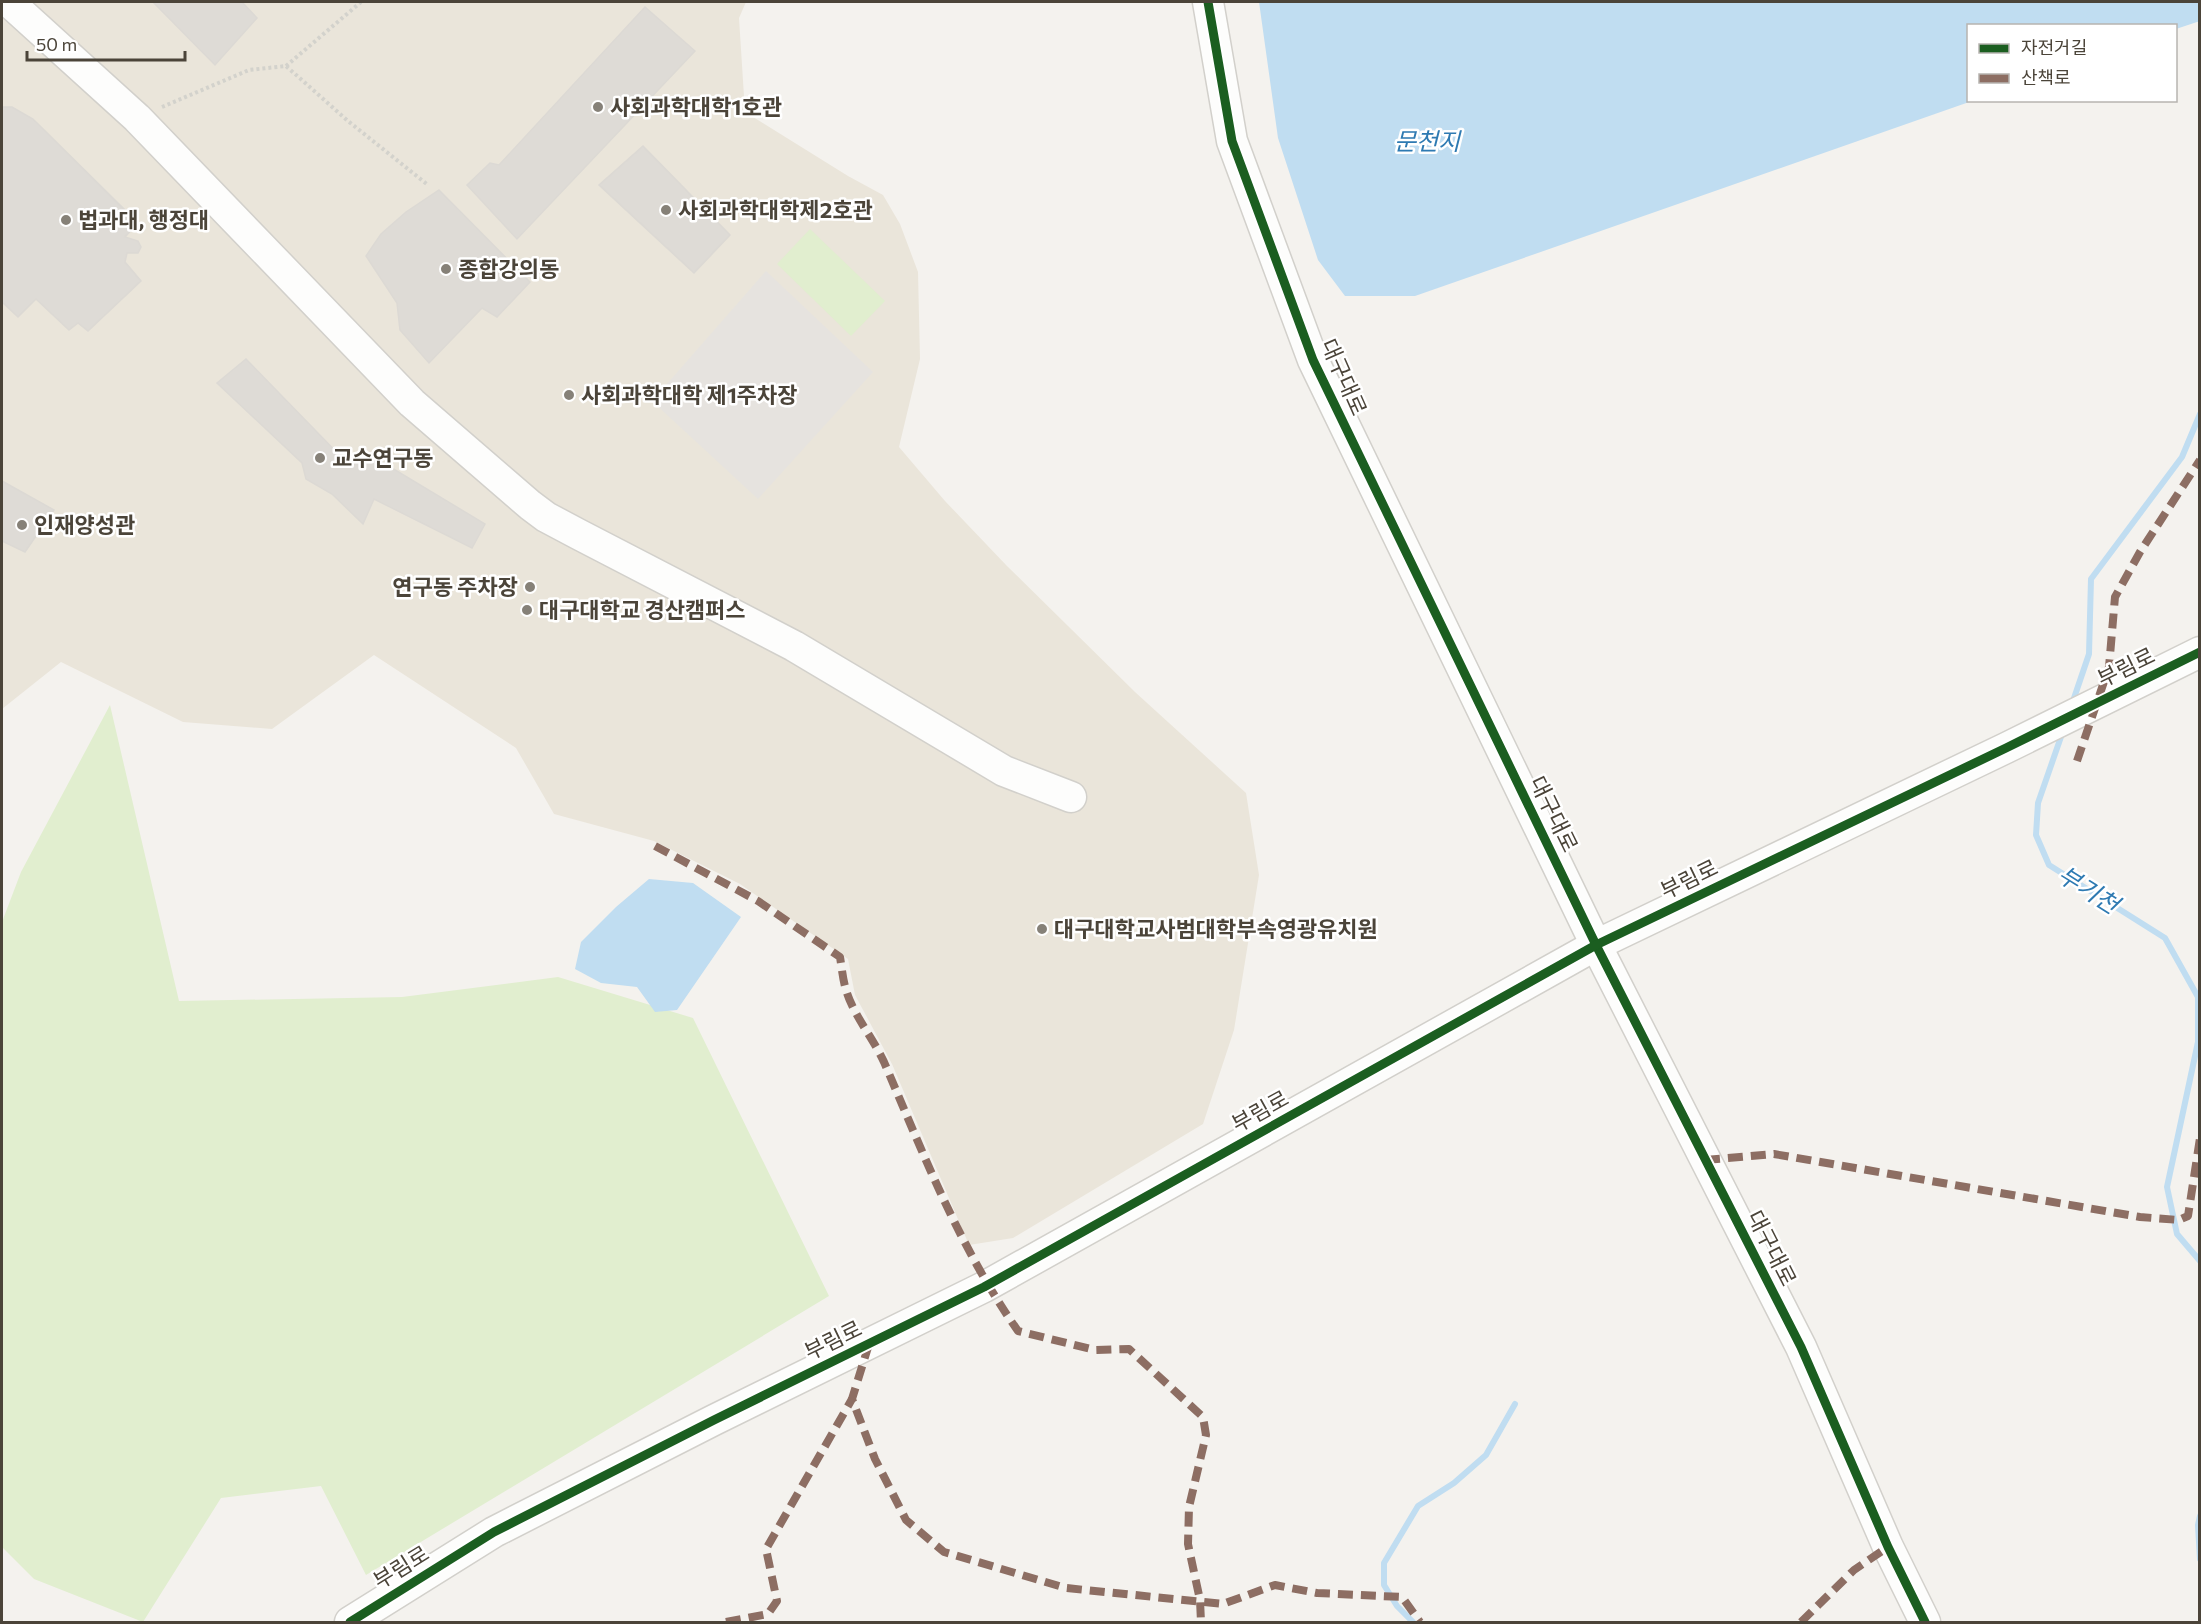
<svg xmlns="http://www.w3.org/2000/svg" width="2201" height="1624" font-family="Commissioner,'Noto Sans KR',sans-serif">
  <rect width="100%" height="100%" fill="#f4f2ee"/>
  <path fill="#eae5da" d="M2,2H746L739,18L745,112L848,176L883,195L900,224L918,272L920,359L899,447L945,501L1007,566L1135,692L1246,793L1259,875L1234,1030L1203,1124L1013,1238L969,1245L892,1064L855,995L848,959L740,884L654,841L554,814L516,748L374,655L272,729L183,722L61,662L2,709Z"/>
  <g fill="#e1eecf">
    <path d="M810,229L885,301L851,336L777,264Z"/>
    <path d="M110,705L179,1001L402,997L558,977L693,1018L829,1296L366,1575L321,1486L221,1498L143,1622L34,1579L2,1547V922L21,872Z"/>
  </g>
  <path fill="#e6e3df" d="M766,271L873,372L758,499L652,401Z"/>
  <g fill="#c0ddf1">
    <path d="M1259,2H2199L2200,21L2176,29V26H1968V100L1972,101L1415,296H1345L1318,260L1278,138Z"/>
    <path d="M649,879L693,883L741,917L677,1010L655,1012L637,987L601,983L575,969L581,942L616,907Z"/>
  </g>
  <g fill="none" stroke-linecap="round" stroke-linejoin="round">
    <g stroke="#c0ddf1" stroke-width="6">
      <path d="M2072,704L2089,654L2091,579L2182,457L2200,414"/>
      <path d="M2063,731L2038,803L2036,835L2049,865L2165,938L2198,997V1042L2167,1187L2177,1234L2200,1261"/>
      <path d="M2200,1516L2198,1525L2200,1559"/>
      <path d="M1413,1622L1397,1606L1384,1585V1563L1418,1506L1454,1483L1486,1455L1515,1404"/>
    </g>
  </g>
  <g fill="#dedbd6" stroke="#dcd9d4" stroke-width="1.5">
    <path d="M153,2H242L257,18L215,65Z"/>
    <path d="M645,7L695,51L517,239L467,185L490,163L499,165Z"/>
    <path d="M2,107H12L33,119L128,213L134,227L125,237L138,241L141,247L138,253H127L125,262L141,281L88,331L78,323L69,330L36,299L18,317L2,302Z"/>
    <path d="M643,146L730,235L694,273L599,185Z"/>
    <path d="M439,190L530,282L497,317L482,308L429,363L400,330L397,303L366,256L381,234L406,212Z"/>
    <path d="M246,359L351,467L367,453L485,524L472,548L374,499L363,524L332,494L306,479L302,463L217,383Z"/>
    <path d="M2,481L54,510L25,552L2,541Z"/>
  </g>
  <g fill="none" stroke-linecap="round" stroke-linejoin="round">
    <defs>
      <g id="minor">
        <path d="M9,2L137,118L412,403L530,505L546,517L578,534L794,646L1004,771L1071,797"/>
        <path d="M1208,2L1232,141L1313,360L1596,945L1801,1347L1888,1547L1925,1622"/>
        <path d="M350,1622L494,1532L714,1420L984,1287L1596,945L2006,748L2200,652"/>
      </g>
    </defs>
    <use href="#minor" stroke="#d2d0cb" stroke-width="33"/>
    <g stroke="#d3d2cc" stroke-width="4" stroke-dasharray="3 3" stroke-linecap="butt">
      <path d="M286,66L361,2"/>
      <path d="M162,107L249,70L286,66L348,121L428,185"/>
    </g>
    <use href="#minor" stroke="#fdfdfc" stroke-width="30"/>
    <g stroke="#8d6e63" stroke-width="8" stroke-dasharray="15 8" stroke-linecap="butt">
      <path d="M2077,761L2109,667L2115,597L2140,552L2200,460"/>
      <path d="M655,846L758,901L840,957C842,969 843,982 847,993C855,1017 873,1038 884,1062C924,1155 959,1247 1018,1331L1095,1350L1129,1349L1203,1417L1206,1435L1189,1507L1188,1544L1200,1600L1201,1622"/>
      <path d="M1705,1160L1774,1154L2140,1217L2179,1220L2188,1216L2200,1138"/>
      <path d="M869,1344L852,1399L875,1459L906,1520L944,1552L1066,1588L1223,1604L1275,1585L1317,1593L1402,1597L1420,1622"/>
      <path d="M726,1622L768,1614L777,1601L766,1549L852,1399"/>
      <path d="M1801,1622L1854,1570L1888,1547"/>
    </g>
    <defs>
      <g id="cycleway">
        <path d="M1208,2L1232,141L1313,360L1596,945L1801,1347L1888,1547L1925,1622"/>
        <path d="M350,1622L494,1532L714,1420L984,1287L1596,945L2006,748L2200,652"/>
      </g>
    </defs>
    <use href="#cycleway" stroke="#fff" stroke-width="13"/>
    <use href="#cycleway" stroke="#1b5e20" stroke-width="9"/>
  </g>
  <g fill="#868178" stroke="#fff" stroke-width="2">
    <circle cx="598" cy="107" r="6"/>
    <circle cx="666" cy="210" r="6"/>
    <circle cx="66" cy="220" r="6"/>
    <circle cx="446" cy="269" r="6"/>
    <circle cx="569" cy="395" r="6"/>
    <circle cx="320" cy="458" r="6"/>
    <circle cx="22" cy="525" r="6"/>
    <circle cx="530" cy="587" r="6"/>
    <circle cx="527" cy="610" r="6"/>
    <circle cx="1042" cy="929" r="6"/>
  </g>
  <g text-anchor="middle" stroke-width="5" stroke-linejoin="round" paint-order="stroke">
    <g font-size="22" font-weight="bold" fill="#4b4439" stroke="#fff" text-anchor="start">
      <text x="610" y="115">사회과학대학1호관</text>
      <text x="678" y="218">사회과학대학제2호관</text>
      <text x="78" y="228">법과대, 행정대</text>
      <text x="458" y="277">종합강의동</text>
      <text x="581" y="403">사회과학대학 제1주차장</text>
      <text x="332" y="466">교수연구동</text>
      <text x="34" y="533">인재양성관</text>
      <text x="518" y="595" text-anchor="end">연구동 주차장</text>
      <text x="539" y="618">대구대학교 경산캠퍼스</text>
      <text x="1054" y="937">대구대학교사범대학부속영광유치원</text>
    </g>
    <g font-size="22" fill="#4b4439" stroke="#fff">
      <text transform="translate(1344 377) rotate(66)" y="8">대구대로</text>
      <text transform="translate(2126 667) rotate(-26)" y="8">부림로</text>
      <text transform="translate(1554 814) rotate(64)" y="8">대구대로</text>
      <text transform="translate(1689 879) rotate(-26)" y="8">부림로</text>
      <text transform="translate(1260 1111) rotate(-29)" y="8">부림로</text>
      <text transform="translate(1772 1248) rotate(63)" y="8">대구대로</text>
      <text transform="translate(833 1340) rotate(-26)" y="8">부림로</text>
      <text transform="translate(401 1567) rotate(-32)" y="8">부림로</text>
    </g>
    <g font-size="24" font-style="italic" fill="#2e7ab2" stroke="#fff">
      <text x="1427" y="150">문천지</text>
      <text transform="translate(2088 890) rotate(32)" y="8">부기천</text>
    </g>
  </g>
  <rect width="2201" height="1624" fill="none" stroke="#4b4439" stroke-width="6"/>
  <rect x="1967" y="24" width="210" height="78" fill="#ffffff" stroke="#b7b4b0" stroke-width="1.5"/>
  <rect x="1979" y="44" width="30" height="9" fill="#1b5e20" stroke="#b7b4b0" stroke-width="1.5"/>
  <text x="2021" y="54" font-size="18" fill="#4b4439">자전거길</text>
  <rect x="1979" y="74" width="30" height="9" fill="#8d6e63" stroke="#b7b4b0" stroke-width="1.5"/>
  <text x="2021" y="84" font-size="18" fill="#4b4439">산책로</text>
  <path d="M27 51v9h158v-9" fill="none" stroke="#4b4439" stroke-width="3"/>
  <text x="36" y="51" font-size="18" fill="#4b4439" stroke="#ffffff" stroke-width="4.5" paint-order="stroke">50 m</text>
</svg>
